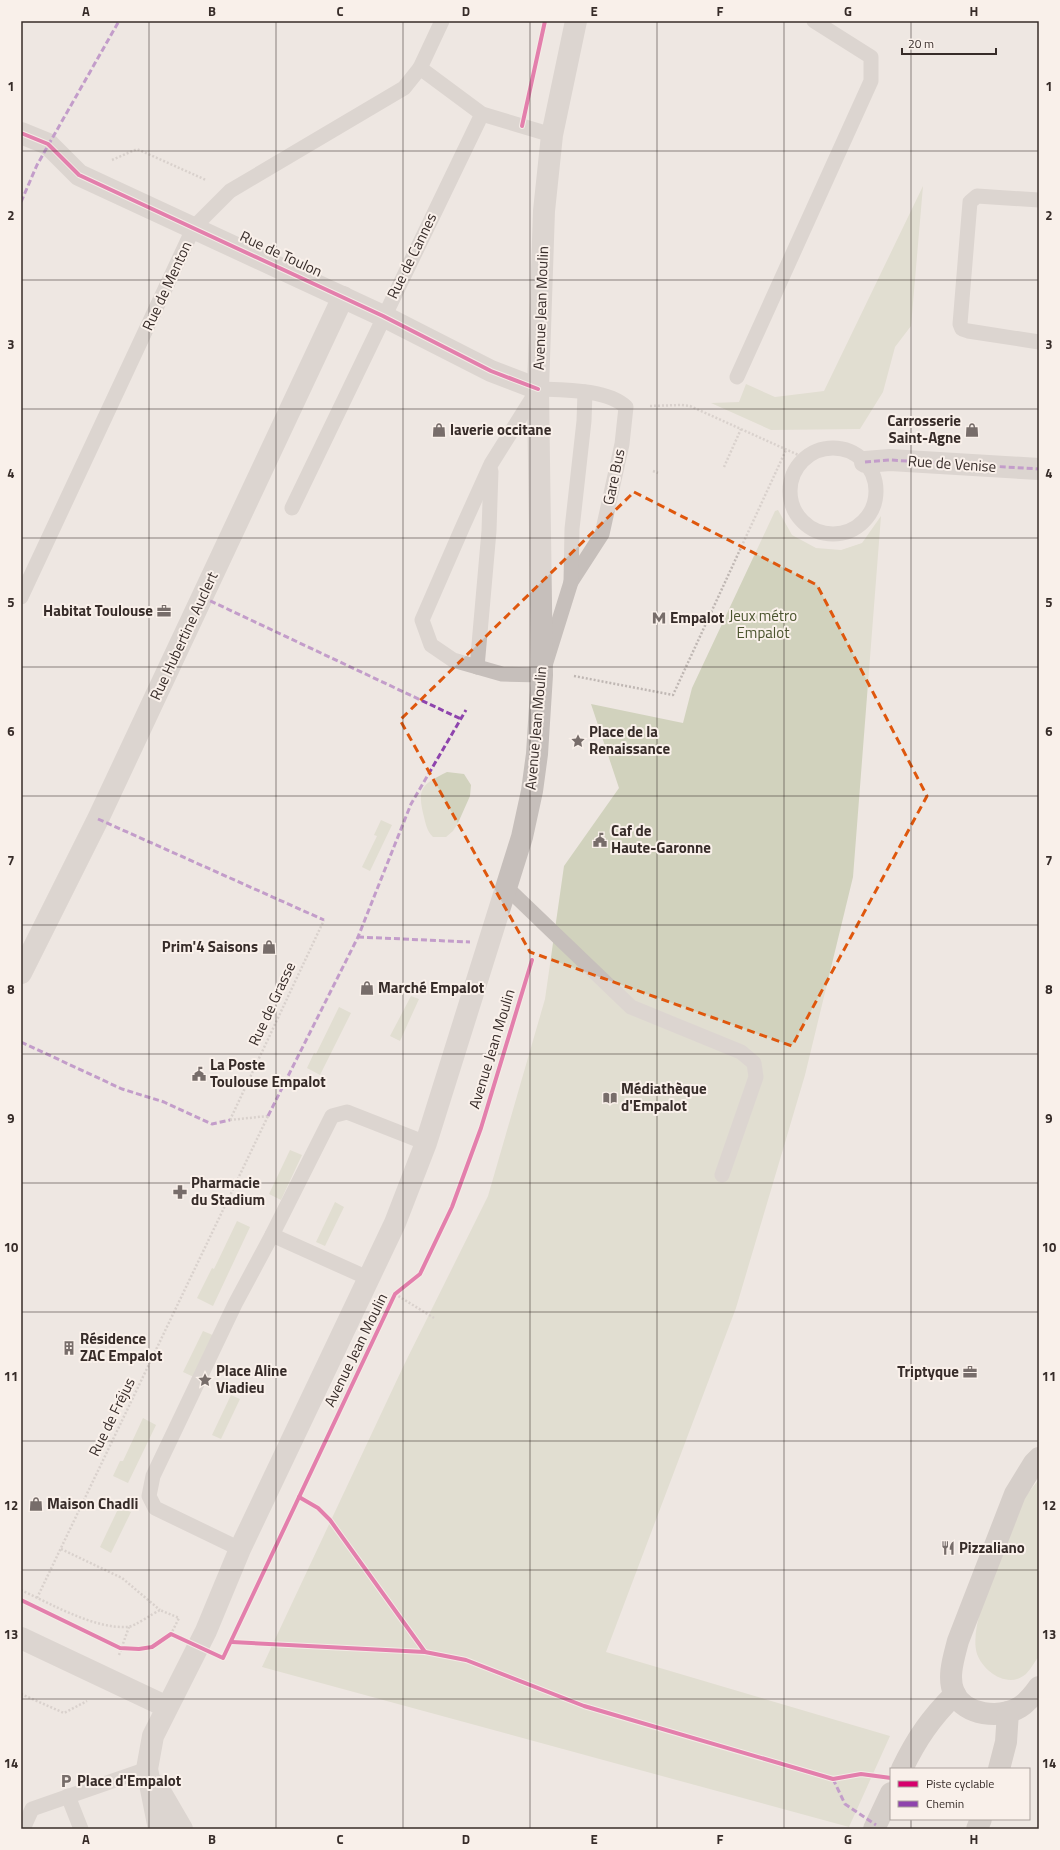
<svg xmlns="http://www.w3.org/2000/svg" width="1060" height="1850" font-family="'Titillium Web',sans-serif">
  <rect width="100%" height="100%" fill="#eee7e2"/>
  <g fill="#d1d2bd">
    <path d="M923,186L911,326L895,347L883,392L860,429L771,430L711,403L739,402L746,384L775,397L824,391Z"/>
    <path d="M778,510L792,535L816,548L841,550L862,543L881,516L853,877L805,1075L736,1308L606,1652L890,1736L849,1827L262,1667L403,1367L488,1196L545,999L564,866L619,788L591,704L683,723L692,688L775,511Z"/>
    <path d="M447,772L464,774L471,785L470,796L458,823L453,831L446,837H433C427,831 426,825 424,817C417,788 421,785 447,772Z"/>
    <path d="M381,820L392,825L370,871L362,867L377,836L374,835Z"/>
    <path d="M411,996L419,999L400,1041L390,1036Z"/>
    <path d="M339,1007L351,1013L320,1075L307,1068L314,1053L316,1054Z"/>
    <path d="M290,1150L302,1155L281,1200L269,1194Z"/>
    <path d="M335,1202L344,1207L325,1246L316,1242Z"/>
    <path d="M237,1221L250,1227L213,1306L197,1298L212,1268L214,1269Z"/>
    <path d="M203,1331L215,1336L196,1378L183,1372Z"/>
    <path d="M231,1395L240,1399L221,1439L212,1435Z"/>
    <path d="M143,1418L156,1425L128,1483L113,1476L120,1461H123Z"/>
    <path d="M1039,1479V1656C1035,1661 1031,1669 1026,1674C1009,1689 984,1673 977,1654C973,1640 977,1625 980,1611L1025,1497Z"/>
    <path d="M119,1507L131,1512L111,1553L100,1547Z"/>
  </g>
  <g fill="none" stroke-linecap="round" stroke-linejoin="round">
    <g stroke="#bfb7b3" stroke-width="2.5" stroke-dasharray="2 2" stroke-linecap="butt">
      <path d="M112,160L137,149L206,180"/>
      <path d="M650,406L681,405L690,406L805,458"/>
      <path d="M724,467L741,429"/>
      <path d="M653,471L658,473"/>
      <path d="M574,676L673,695L786,450"/>
      <path d="M230,1120L324,920"/>
      <path d="M230,1120L268,1116"/>
      <path d="M395,1294L434,1318"/>
      <path d="M61,1549L122,1578L160,1610"/>
      <path d="M21,1590C51,1604 94,1629 128,1627C135,1626 152,1614 160,1610L179,1618L171,1634"/>
      <path d="M37,1598L268,1116"/>
      <path d="M119,1655L129,1627"/>
      <path d="M21,1694L64,1713L87,1701"/>
    </g>
    <g stroke="#c6bfbb" stroke-width="15">
      <path d="M420,68L442,21"/>
      <path d="M1039,200L977,196L970,202L960,324L962,329L968,331L1039,342"/>
      <path d="M737,377L871,81V57L814,21"/>
      <path d="M538,389C563,390 607,389 626,407L622,444L602,534L571,582L542,675L502,674L453,660L431,645L422,620L463,526L491,464Z"/>
      <circle cx="833" cy="491" r="43"/>
      <path d="M292,508L482,114"/>
      <path d="M571,582L572,529L584,421L585,392"/>
      <path d="M21,597L194,227L230,191L404,88L420,68L482,114L552,135"/>
      <path d="M477,667L489,531L491,471"/>
      <path d="M507,888L631,1007L741,1052L754,1063L756,1077L722,1175"/>
      <path d="M272,1235L332,1116L347,1112L426,1143"/>
      <path d="M240,1549L155,1508L149,1496L153,1476L235,1304L272,1235L370,1279"/>
      <path d="M68,1796L81,1829"/>
      <path d="M23,1829L32,1809L147,1769"/>
    </g>
    <g stroke="#c6bfbb" stroke-width="22">
      <path d="M21,133L48,144L79,175L383,316L491,371L538,389"/>
      <path d="M865,462L890,460L1039,469"/>
      <path d="M21,973L98,819L343,297"/>
      <path d="M21,1638L167,1707"/>
      <path d="M157,1786L182,1829"/>
      <path d="M159,1829L147,1769L153,1736L206,1631L240,1549L395,1223L426,1143L522,837L532,791L537,754L542,675L538,389L544,211L552,135L576,21"/>
    </g>
    <g stroke="#b7afab" stroke-width="22">
      <path d="M1039,1458L1034,1463L1015,1494L958,1641C954,1657 947,1677 954,1693C965,1716 1000,1719 1020,1707C1028,1702 1034,1694 1039,1687"/>
      <path d="M902,1769C917,1738 931,1718 955,1694"/>
      <path d="M999,1769L1006,1742L1008,1712"/>
      <path d="M874,1829L891,1793"/>
      <path d="M977,1829L981,1819"/>
    </g>
    <g stroke="#8e44ad" stroke-width="3" stroke-dasharray="6 3" stroke-linecap="butt">
      <path d="M21,202L37,165L119,21"/>
      <path d="M865,462L890,460L1039,469"/>
      <path d="M202,597L461,719"/>
      <path d="M98,819L324,920"/>
      <path d="M358,937L470,942"/>
      <path d="M21,1042L122,1089L164,1102L212,1124L230,1120"/>
      <path d="M268,1116L358,937L411,804L466,710"/>
      <path d="M833,1779L845,1804L876,1825"/>
    </g>
    <defs>
      <g id="cycleway">
        <path d="M522,126L545,21"/>
        <path d="M21,133L48,144L79,175L383,316L491,371L538,389"/>
        <path d="M299,1497L318,1508L330,1520L425,1652"/>
        <path d="M21,1600L120,1648L139,1649L152,1647L171,1634L223,1658L395,1294L420,1274L452,1207L481,1128L532,960"/>
        <path d="M232,1642L425,1652L466,1660L584,1706L833,1779L861,1774L891,1778"/>
      </g>
    </defs>
    <use href="#cycleway" stroke="#f9f0ea" stroke-width="6"/>
    <use href="#cycleway" stroke="#d6006c" stroke-width="4"/>
  </g>
  <path d="M0 0H1060V1850H0ZM634,492L817,585L927,796L792,1046L530,952L400,720Z" fill="#eee7e2" fill-opacity=".55" fill-rule="evenodd"/>
  <path fill="none" stroke="#df570d" stroke-width="3" stroke-dasharray="8 5" stroke-linejoin="round" d="M634,492L817,585L927,796L792,1046L530,952L400,720Z"/>
  <path fill="none" stroke="#372c29" stroke-width="1" stroke-opacity="0.55" d="M149,21V1829M276,21V1829M403,21V1829M530,21V1829M657,21V1829M784,21V1829M911,21V1769M21,151H1039M21,280H1039M21,409H1039M21,538H1039M21,667H1039M21,796H1039M21,925H1039M21,1054H1039M21,1183H1039M21,1312H1039M21,1441H1039M21,1570H1039M21,1699H1039M911,1819V1829"/>
  <defs>
    <symbol id="shop-bare" viewBox="-9 -9 18 18"><path d="M-5-2.5h2.3a2.7 3.5 0 0 1 5.4 0H5L5.5 6h-11ZM-1.5-2.5h3a1.5 2.3 0 0 0-3 0Z" fill="#776d6a" stroke="#f9f0ea" stroke-width="2.5" paint-order="stroke"/></symbol>
    <symbol id="office-bare" viewBox="-9 -9 18 18"><path d="M-6-3h4V-5.5h4V-3h4V5H-6ZM-1-4.5V-3h2v-1.5ZM-6 0V1H6V0Z" fill="#776d6a" stroke="#f9f0ea" stroke-width="2.5" paint-order="stroke"/></symbol>
    <symbol id="metro-bare" viewBox="-9 -9 18 18"><path d="M-5.5 5V-5H-3L0 0L3-5H5.5V5H3V-.5L0 4L-3-.5V5Z" fill="#776d6a" stroke="#f9f0ea" stroke-width="2.5" paint-order="stroke"/></symbol>
    <symbol id="sight-bare" viewBox="-9 -9 18 18"><path d="M0-6L1.8-2.2L6-1.7L2.9 1.2L3.7 5.4L0 3.3L-3.7 5.4L-2.9 1.2L-6-1.7L-1.8-2.2Z" fill="#776d6a" stroke="#f9f0ea" stroke-width="2.5" paint-order="stroke"/></symbol>
    <symbol id="civic-bare" viewBox="-9 -9 18 18"><path d="M-.6-6.5H3V-4.5H.6V-3L4-1V1h2V6H-6V1h2V-1L-.6-3ZM-1.2 2.5V6h2.4V2.5Z" fill="#776d6a" stroke="#f9f0ea" stroke-width="2.5" paint-order="stroke"/></symbol>
    <symbol id="library-bare" viewBox="-9 -9 18 18"><path d="M-6-4Q-3-5.5-.7-3.5V5Q-3 3-6 4ZM6-4Q3-5.5 .7-3.5V5Q3 3 6 4Z" fill="#776d6a" stroke="#f9f0ea" stroke-width="2.5" paint-order="stroke"/></symbol>
    <symbol id="pharmacy-bare" viewBox="-9 -9 18 18"><path d="M-2-6h4v4h4v4h-4v4h-4v-4h-4v-4h4Z" fill="#776d6a" stroke="#f9f0ea" stroke-width="2.5" paint-order="stroke"/></symbol>
    <symbol id="building-bare" viewBox="-9 -9 18 18"><path d="M-4-6H4V6H1V3H-1V6H-4ZM-2.5-4.3h1.7v1.8h-1.7ZM.8-4.3h1.7v1.8H.8ZM-2.5-1h1.7V.8h-1.7ZM.8-1h1.7V.8H.8Z" fill="#776d6a" stroke="#f9f0ea" stroke-width="2.5" paint-order="stroke"/></symbol>
    <symbol id="restaurant-bare" viewBox="-9 -9 18 18"><path d="M-5-6h1v4h1v-4h1v4h1v-4h1v5L-1.5 .5V6h-2V.5L-5-1ZM5-6V6H3V1.5H1.5Q1.5-4 5-6Z" fill="#776d6a" stroke="#f9f0ea" stroke-width="2.5" paint-order="stroke"/></symbol>
    <symbol id="parking-bare" viewBox="-9 -9 18 18"><path d="M-3.5-5.5H1a3.5 3.5 0 0 1 0 7H-1V5.5H-3.5ZM-1-3.4V-.6H.8a1.4 1.4 0 0 0 0-2.8Z" fill="#776d6a" stroke="#f9f0ea" stroke-width="2.5" paint-order="stroke"/></symbol>
  </defs>
  <g fill-rule="evenodd">
    <use href="#shop-bare" x="429" y="420" width="20" height="20"/>
    <use href="#shop-bare" x="962" y="420" width="20" height="20"/>
    <use href="#office-bare" x="154" y="601" width="20" height="20"/>
    <use href="#metro-bare" x="649" y="608" width="20" height="20"/>
    <use href="#sight-bare" x="568" y="731" width="20" height="20"/>
    <use href="#civic-bare" x="590" y="830" width="20" height="20"/>
    <use href="#shop-bare" x="259" y="937" width="20" height="20"/>
    <use href="#shop-bare" x="357" y="978" width="20" height="20"/>
    <use href="#civic-bare" x="189" y="1064" width="20" height="20"/>
    <use href="#library-bare" x="600" y="1088" width="20" height="20"/>
    <use href="#pharmacy-bare" x="170" y="1182" width="20" height="20"/>
    <use href="#building-bare" x="59" y="1338" width="20" height="20"/>
    <use href="#office-bare" x="960" y="1362" width="20" height="20"/>
    <use href="#sight-bare" x="195" y="1370" width="20" height="20"/>
    <use href="#shop-bare" x="26" y="1494" width="20" height="20"/>
    <use href="#restaurant-bare" x="938" y="1538" width="20" height="20"/>
    <use href="#parking-bare" x="56" y="1771" width="20" height="20"/>
  </g>
  <g text-anchor="middle" stroke-width="4" stroke-linejoin="round" paint-order="stroke">
    <g font-size="15" fill="#372c29" stroke="#f9f0ea">
      <text transform="translate(281 254) rotate(25)" y="5">Rue de Toulon</text>
      <text transform="translate(412 256) rotate(-64)" y="5">Rue de Cannes</text>
      <text transform="translate(167 286) rotate(-65)" y="5">Rue de Menton</text>
      <text transform="translate(541 308) rotate(-88)" y="5">Avenue Jean Moulin</text>
      <text transform="translate(952 464) rotate(4)" y="5">Rue de Venise</text>
      <text transform="translate(614 477) rotate(-78)" y="5">Gare Bus</text>
      <text transform="translate(184 636) rotate(-65)" y="5">Rue Hubertine Auclert</text>
      <text transform="translate(536 728) rotate(-85)" y="5">Avenue Jean Moulin</text>
      <text transform="translate(272 1004) rotate(-65)" y="5">Rue de Grasse</text>
      <text transform="translate(492 1049) rotate(-73)" y="5">Avenue Jean Moulin</text>
      <text transform="translate(356 1350) rotate(-64)" y="5">Avenue Jean Moulin</text>
      <text transform="translate(112 1417) rotate(-64)" y="5">Rue de Fréjus</text>
    </g>
    <g font-size="15" font-weight="bold" fill="#372c29" stroke="#f9f0ea" text-anchor="start">
      <text x="961" y="426" text-anchor="end">Carrosserie<tspan x="961" dy="17">Saint-Agne</tspan></text>
      <text x="450" y="435">laverie occitane</text>
      <text x="153" y="616" text-anchor="end">Habitat Toulouse</text>
      <text x="670" y="623">Empalot</text>
      <text x="589" y="737">Place de la<tspan x="589" dy="17">Renaissance</tspan></text>
      <text x="611" y="836">Caf de<tspan x="611" dy="17">Haute-Garonne</tspan></text>
      <text x="258" y="952" text-anchor="end">Prim'4 Saisons</text>
      <text x="378" y="993">Marché Empalot</text>
      <text x="210" y="1070">La Poste<tspan x="210" dy="17">Toulouse Empalot</tspan></text>
      <text x="621" y="1094">Médiathèque<tspan x="621" dy="17">d'Empalot</tspan></text>
      <text x="191" y="1188">Pharmacie<tspan x="191" dy="17">du Stadium</tspan></text>
      <text x="80" y="1344">Résidence<tspan x="80" dy="17">ZAC Empalot</tspan></text>
      <text x="216" y="1376">Place Aline<tspan x="216" dy="17">Viadieu</tspan></text>
      <text x="959" y="1377" text-anchor="end">Triptyque</text>
      <text x="47" y="1509">Maison Chadli</text>
      <text x="959" y="1553">Pizzaliano</text>
      <text x="77" y="1786">Place d'Empalot</text>
    </g>
    <g font-size="15" fill="#4b542e" stroke="#f9f0ea">
      <text x="763" y="621">Jeux métro<tspan x="763" dy="17">Empalot</tspan></text>
    </g>
  </g>
  <rect width="1060" height="1850" fill="none" stroke="#f9f0ea" stroke-width="44"/>
  <rect x="890" y="1768" width="140" height="52" fill="#f9f0ea" stroke="#aba29d"/>
  <rect x="898" y="1781" width="20" height="6" fill="#d6006c" stroke="#aba29d"/>
  <text x="926" y="1788" font-size="12" fill="#372c29">Piste cyclable</text>
  <rect x="898" y="1801" width="20" height="6" fill="#8e44ad" stroke="#aba29d"/>
  <text x="926" y="1808" font-size="12" fill="#372c29">Chemin</text>
  <path d="M902 48v6h94v-6" fill="none" stroke="#372c29" stroke-width="2"/>
  <text x="908" y="48" font-size="12" fill="#372c29" stroke="#f9f0ea" stroke-width="3" paint-order="stroke">20 m</text>
  <rect x="22" y="22" width="1016" height="1806" fill="none" stroke="#372c29" stroke-width="1.5"/>
  <g font-size="13" text-anchor="middle" font-weight="bold" fill="#372c29">
    <text x="86" y="16">A</text>
    <text x="212" y="16">B</text>
    <text x="340" y="16">C</text>
    <text x="466" y="16">D</text>
    <text x="594" y="16">E</text>
    <text x="720" y="16">F</text>
    <text x="848" y="16">G</text>
    <text x="974" y="16">H</text>
    <text x="11" y="91">1</text>
    <text x="1049" y="91">1</text>
    <text x="11" y="220">2</text>
    <text x="1049" y="220">2</text>
    <text x="11" y="349">3</text>
    <text x="1049" y="349">3</text>
    <text x="11" y="478">4</text>
    <text x="1049" y="478">4</text>
    <text x="11" y="607">5</text>
    <text x="1049" y="607">5</text>
    <text x="11" y="736">6</text>
    <text x="1049" y="736">6</text>
    <text x="11" y="865">7</text>
    <text x="1049" y="865">7</text>
    <text x="11" y="994">8</text>
    <text x="1049" y="994">8</text>
    <text x="11" y="1123">9</text>
    <text x="1049" y="1123">9</text>
    <text x="11" y="1252">10</text>
    <text x="1049" y="1252">10</text>
    <text x="11" y="1381">11</text>
    <text x="1049" y="1381">11</text>
    <text x="11" y="1510">12</text>
    <text x="1049" y="1510">12</text>
    <text x="11" y="1639">13</text>
    <text x="1049" y="1639">13</text>
    <text x="11" y="1768">14</text>
    <text x="1049" y="1768">14</text>
    <text x="86" y="1844">A</text>
    <text x="212" y="1844">B</text>
    <text x="340" y="1844">C</text>
    <text x="466" y="1844">D</text>
    <text x="594" y="1844">E</text>
    <text x="720" y="1844">F</text>
    <text x="848" y="1844">G</text>
    <text x="974" y="1844">H</text>
  </g>
</svg>
